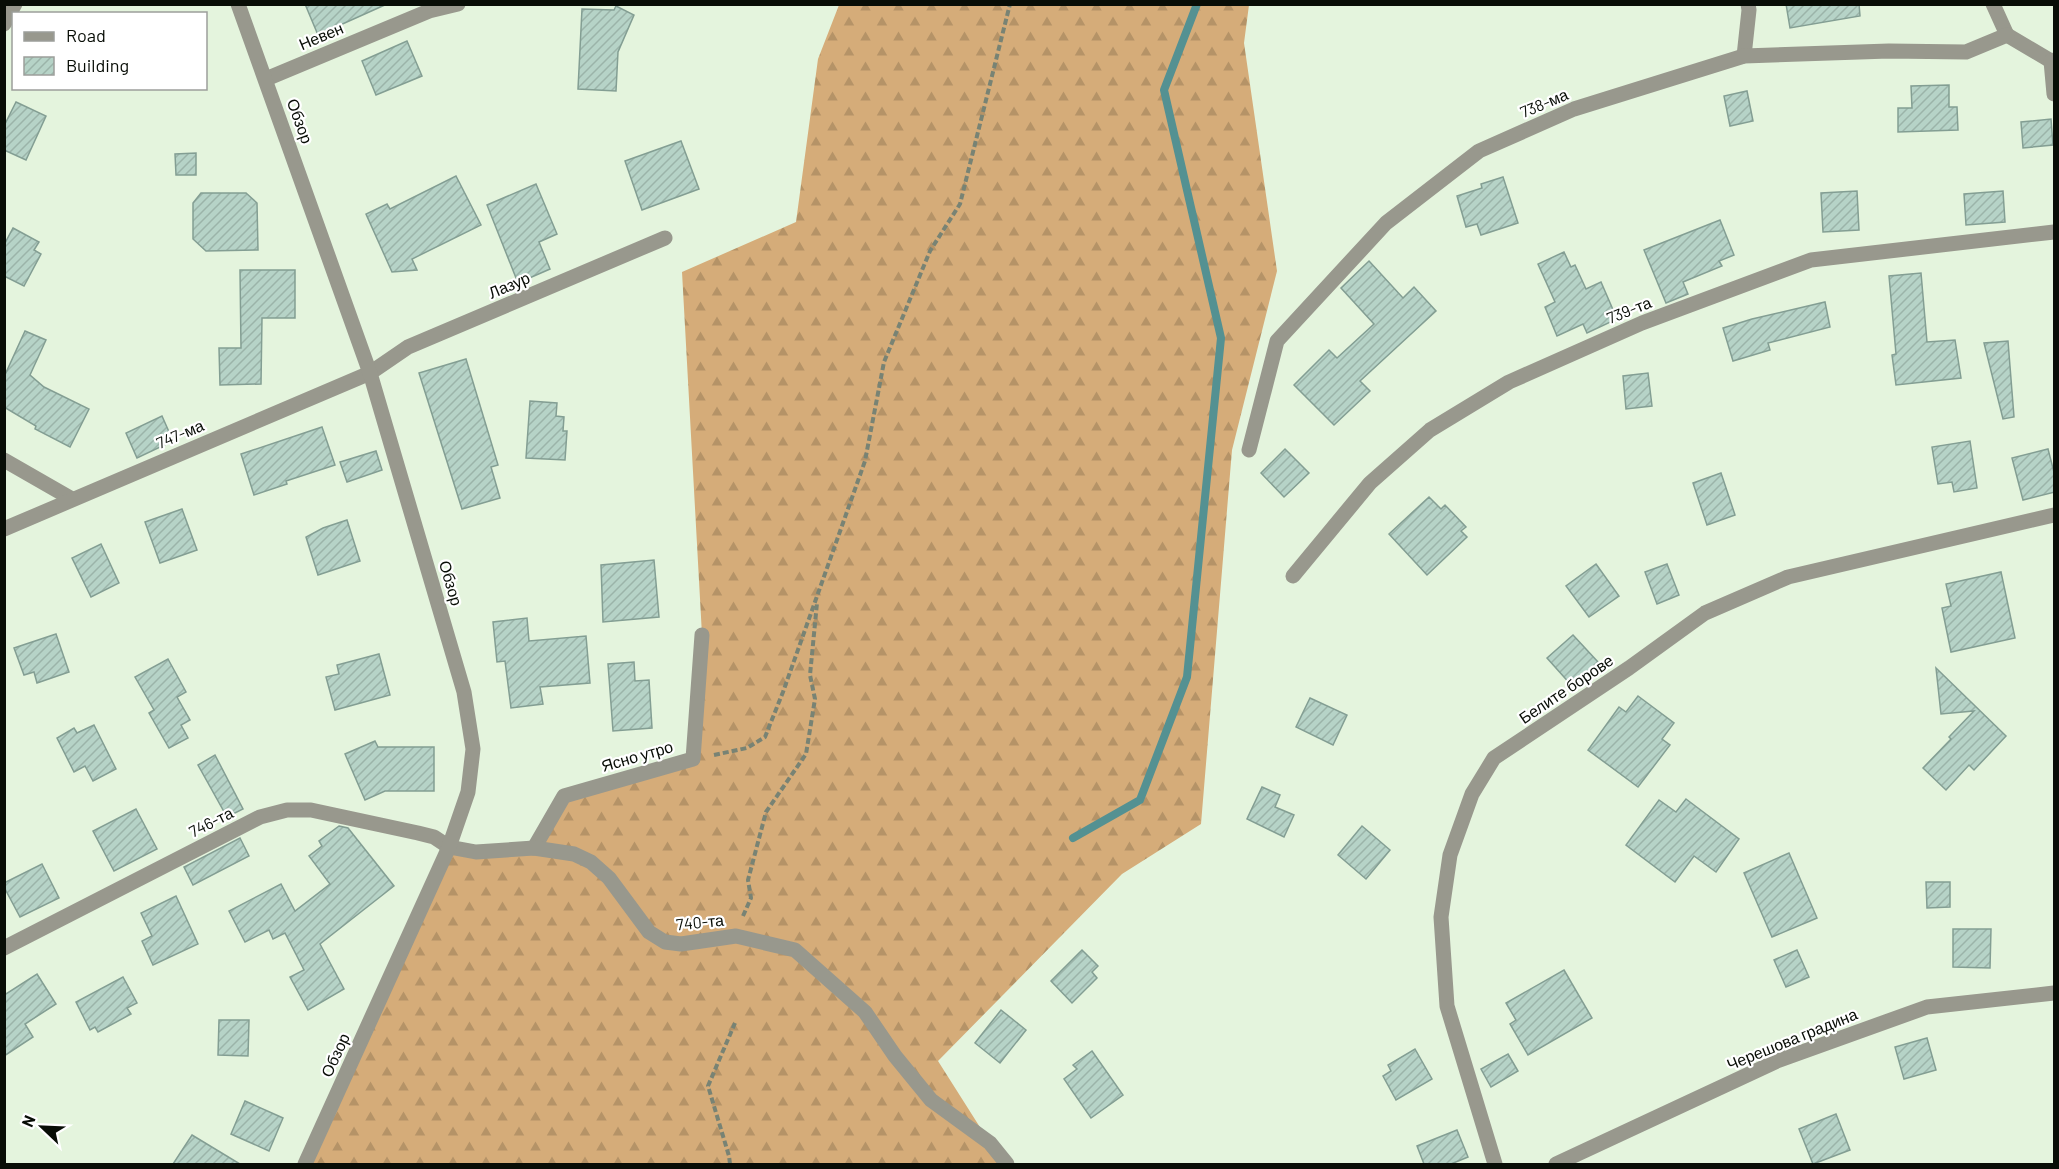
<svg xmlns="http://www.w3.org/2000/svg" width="2059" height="1169" font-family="Barlow,sans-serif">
  <defs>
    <pattern id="forest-firs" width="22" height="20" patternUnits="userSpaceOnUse" patternTransform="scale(1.5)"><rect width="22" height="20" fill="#d5ac79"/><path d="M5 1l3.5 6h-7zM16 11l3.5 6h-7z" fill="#b59367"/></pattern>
    <pattern id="building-hatch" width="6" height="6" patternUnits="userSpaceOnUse" patternTransform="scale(1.5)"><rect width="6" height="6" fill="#b6d3c7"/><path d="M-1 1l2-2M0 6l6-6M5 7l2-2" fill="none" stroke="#9bb4a9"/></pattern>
  </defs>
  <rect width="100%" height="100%" fill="#e4f4dd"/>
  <path fill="url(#forest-firs)" d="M839,5H1249L1244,43L1277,271L1232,450L1201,824L1122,874L938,1061L990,1143L1007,1164H305L449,847L534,848L564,796L693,759L702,635L682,272L796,222L818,59Z"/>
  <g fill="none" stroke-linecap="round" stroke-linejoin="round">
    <path stroke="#549192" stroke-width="8" d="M1073,838L1140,800L1187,677L1221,338L1164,90L1197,4"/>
  </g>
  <g fill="url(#building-hatch)" stroke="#839e93" stroke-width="1.5">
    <path d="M305,4H387L318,35Z"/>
    <path d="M1786,4H1859L1860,16L1790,28Z"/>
    <path d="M616,6L634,15L618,52L616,91L578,89L582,9L614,10Z"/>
    <path d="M407,41L422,76L376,95L362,61Z"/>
    <path d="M1949,85V107H1957L1958,130L1898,132V108H1912L1911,86Z"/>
    <path d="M1747,91L1753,121L1730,126L1724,96Z"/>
    <path d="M16,102L46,116L26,160L4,150V126Z"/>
    <path d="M2051,119L2053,145L2023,148L2021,122Z"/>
    <path d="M681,141L699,189L642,210L625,161Z"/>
    <path d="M196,153V175H176L175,154Z"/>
    <path d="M456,176L481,225L412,259L417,270L392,272L366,214L387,204L390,209Z"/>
    <path d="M1503,177L1518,223L1481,235L1477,224L1466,227L1457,196L1482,188L1481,184Z"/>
    <path d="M536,184L557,234L539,242L550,269L518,283L487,205Z"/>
    <path d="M1857,191L1859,230L1823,232L1821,193Z"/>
    <path d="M2003,191L2005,222L1966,225L1964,194Z"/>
    <path d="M201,193H246L257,203L258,250L206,251L193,239V203Z"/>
    <path d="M1720,220L1734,255L1719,261L1722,266L1683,282L1688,294L1666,303L1644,250Z"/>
    <path d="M13,228L39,242L34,250L41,254L24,286L4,276V245Z"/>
    <path d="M1564,252L1571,267L1575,265L1586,289L1601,282L1617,319L1587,333L1583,324L1557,336L1545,307L1555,302L1538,264Z"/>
    <path d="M1369,261L1403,298L1414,287L1436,311L1360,381L1370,391L1334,425L1294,385L1329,350L1337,358L1374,324L1341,288Z"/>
    <path d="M240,270H295V318H262L261,384L220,385L219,348H241Z"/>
    <path d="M1921,273L1927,342L1955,340L1961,378L1896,385L1892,355L1896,354L1889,276Z"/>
    <path d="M1825,302L1830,327L1768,343L1770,350L1733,361L1723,328L1752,319Z"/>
    <path d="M25,331L46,340L30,375L44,387L89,409L70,447L35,429L36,426L4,407V377Z"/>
    <path d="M2008,341L2014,417L2003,419L1984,343Z"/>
    <path d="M466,359L498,465L491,467L500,498L462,509L419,373Z"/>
    <path d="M1648,373L1652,406L1626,409L1623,376Z"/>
    <path d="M530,401L557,403L556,416L564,417L563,431H567L565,460L526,458Z"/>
    <path d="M162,416L173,441L137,458L126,433Z"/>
    <path d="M322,427L335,465L286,481L287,484L254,495L241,454Z"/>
    <path d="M1970,441L1977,488L1954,492L1952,482L1938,484L1932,447Z"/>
    <path d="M1285,449L1309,473L1284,497L1261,473Z"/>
    <path d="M2048,449L2055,476V492L2023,500L2012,458Z"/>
    <path d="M376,451L382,470L347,482L340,462Z"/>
    <path d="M1721,473L1735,515L1707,525L1693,483Z"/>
    <path d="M1429,497L1441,509L1445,505L1466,527L1461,531L1467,537L1427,575L1389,534Z"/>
    <path d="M182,509L197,550L160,563L145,522Z"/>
    <path d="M347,520L360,561L318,575L306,537L323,528Z"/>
    <path d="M101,544L119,583L91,597L72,558Z"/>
    <path d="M654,560L659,617L603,622L601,565Z"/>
    <path d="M1596,564L1619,596L1589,617L1566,586Z"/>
    <path d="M1667,564L1679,595L1657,604L1645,572Z"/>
    <path d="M2001,572L2015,638L1951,652L1942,608L1951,606L1946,584Z"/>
    <path d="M527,618L529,641L586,636L590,683L540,687L543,704L511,708L505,661L497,662L493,622Z"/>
    <path d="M56,634L69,672L37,683L34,672L24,675L14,648Z"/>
    <path d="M1573,635L1598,662L1572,686L1547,658Z"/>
    <path d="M379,654L390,695L335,710L326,677L339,674L337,665Z"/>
    <path d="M168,659L186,692L177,697L190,720L181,725L188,738L169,748L149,713L154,710L135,677Z"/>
    <path d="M634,662L635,681L649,680L652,728L613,731L608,664Z"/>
    <path d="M1936,668L2006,736L1974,770L1969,765L1946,790L1923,768L1951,739L1949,737L1974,711L1941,714Z"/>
    <path d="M1638,696L1674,723L1662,739L1670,745L1638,787L1588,750L1619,707L1626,712Z"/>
    <path d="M1310,698L1347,715L1333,745L1296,727Z"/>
    <path d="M94,725L116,769L93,781L85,766L74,772L57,738L74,728L77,733Z"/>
    <path d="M375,741L378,747H434V791H385L365,800L345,754Z"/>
    <path d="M215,755L243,809L227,817L198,765Z"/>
    <path d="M1262,787L1280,795L1275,807L1294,815L1284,837L1247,819Z"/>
    <path d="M1686,799L1739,839L1716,872L1694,856L1675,882L1626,845L1659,800L1676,812Z"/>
    <path d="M136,809L157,849L114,871L93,831Z"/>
    <path d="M339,826L348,828L394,886L320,944L344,989L308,1010L290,977L304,970L285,933L273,939L269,930L245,942L229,911L281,884L295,911L330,884L309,856L322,846L319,841Z"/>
    <path d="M1362,826L1390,850L1366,879L1338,855Z"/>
    <path d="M240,838L249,856L193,885L184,867Z"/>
    <path d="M1789,853L1817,918L1772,937L1744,873Z"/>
    <path d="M42,864L59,898L20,917L4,887V883Z"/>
    <path d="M1926,882H1950V907L1927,908Z"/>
    <path d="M176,896L198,944L153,965L142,941L152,936L141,913Z"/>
    <path d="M1953,929H1991L1990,968L1953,967Z"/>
    <path d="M1082,950L1098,966L1092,972L1097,978L1072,1003L1051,981Z"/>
    <path d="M1797,950L1809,977L1786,987L1774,960Z"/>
    <path d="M1564,970L1592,1018L1528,1055L1510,1024L1516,1020L1506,1003Z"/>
    <path d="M37,974L56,1004L25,1024L33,1037L4,1056V991L6,994Z"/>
    <path d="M123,977L137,1003L127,1008L131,1014L98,1032L95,1027L90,1030L76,1002Z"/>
    <path d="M1001,1010L1026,1030L1000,1063L975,1043Z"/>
    <path d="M219,1020H249L248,1056L218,1055Z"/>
    <path d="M1927,1038L1936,1070L1904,1079L1895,1047Z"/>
    <path d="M1415,1049L1432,1079L1396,1100L1383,1076L1391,1071L1388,1065Z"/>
    <path d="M1092,1051L1123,1095L1091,1118L1064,1079L1077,1069L1073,1065Z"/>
    <path d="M1508,1054L1518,1071L1491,1087L1481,1069Z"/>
    <path d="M245,1101L283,1118L269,1151L231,1134Z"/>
    <path d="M1836,1114L1850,1150L1813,1164L1799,1129Z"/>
    <path d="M1457,1130L1468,1157L1451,1164H1424L1417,1146Z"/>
    <path d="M192,1135L240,1164H173Z"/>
  </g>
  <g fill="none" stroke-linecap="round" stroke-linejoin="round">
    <g stroke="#788374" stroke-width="4" stroke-dasharray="6 3" stroke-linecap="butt">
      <path d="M714,755L747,748L765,737L783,692L865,461L884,362L930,251L960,204L1010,4"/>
      <path d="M743,916L751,898L748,880L766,812L806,754L815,699L810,675L817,603"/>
      <path d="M730,1164L729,1156L708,1086L735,1023"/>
    </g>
    <g stroke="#98988d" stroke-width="15">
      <path d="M1993,4L2007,35"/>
      <path d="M4,24L15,4"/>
      <path d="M2007,35L2051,61L2054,60"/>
      <path d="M1744,56L1749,10L1748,4"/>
      <path d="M2051,61L2054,94"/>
      <path d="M266,79L429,11L458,4"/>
      <path d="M1249,450L1277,341L1386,223L1479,151L1574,109L1744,56L1889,51L1966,52L2007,35"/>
      <path d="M4,460L72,499"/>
      <path d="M4,529L370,373L408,347L665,238"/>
      <path d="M1293,576L1370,483L1430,430L1509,382L1642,323L1811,260L2054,232"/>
      <path d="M534,848L564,796L693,759L702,635"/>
      <path d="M4,948L260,817L287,810H311L418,833L434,837L449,847L476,852L534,848L574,854L591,862L609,878L649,932L665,942L681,944L736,936L795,950L865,1012L895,1056L931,1100L990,1143L1007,1164"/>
      <path d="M1495,1164L1447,1006L1441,917L1450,855L1472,794L1494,758L1629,668L1705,613L1788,577L2054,515"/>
      <path d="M1556,1164L1777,1061L1927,1007L2054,993"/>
    </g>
    <path stroke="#98988d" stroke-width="15" d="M238,4L370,373L464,692L473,749L468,792L449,847L305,1164"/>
  </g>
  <g text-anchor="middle" stroke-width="4.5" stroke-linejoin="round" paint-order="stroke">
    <g font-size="16" fill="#080d06" stroke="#fff">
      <text transform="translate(321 36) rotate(-23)" y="6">Невен</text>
      <text transform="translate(1544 103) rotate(-23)" y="6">738-ма</text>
      <text transform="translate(300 121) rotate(70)" y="6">Обзор</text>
      <text transform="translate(509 285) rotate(-23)" y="6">Лазур</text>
      <text transform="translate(1629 310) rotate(-22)" y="6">739-та</text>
      <text transform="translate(180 434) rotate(-23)" y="6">747-ма</text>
      <text transform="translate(451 583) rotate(74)" y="6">Обзор</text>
      <text transform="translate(1566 689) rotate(-34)" y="6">Белите борове</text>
      <text transform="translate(637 756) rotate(-16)" y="6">Ясно утро</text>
      <text transform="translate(211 822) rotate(-27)" y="6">746-та</text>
      <text transform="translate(700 922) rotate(-6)" y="6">740-та</text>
      <text transform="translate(1792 1039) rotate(-22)" y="6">Черешова градина</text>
      <text transform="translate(335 1055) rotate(-65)" y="6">Обзор</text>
    </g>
  </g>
  <rect width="2059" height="1169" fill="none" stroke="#080d06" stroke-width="12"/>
  <rect x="12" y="12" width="195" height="78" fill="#ffffff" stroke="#9c9e9b" stroke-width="1.5"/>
  <rect x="24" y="32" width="30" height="9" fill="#98988d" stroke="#9c9e9b" stroke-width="1.5"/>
  <text x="66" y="42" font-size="18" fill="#080d06">Road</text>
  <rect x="24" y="57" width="30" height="18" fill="url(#building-hatch)" stroke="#9c9e9b" stroke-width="1.5"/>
  <text x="66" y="72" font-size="18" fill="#080d06">Building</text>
  <g transform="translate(42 1127) rotate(293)" stroke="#ffffff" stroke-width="4.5" paint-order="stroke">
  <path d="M0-4.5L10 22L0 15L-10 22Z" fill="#080d06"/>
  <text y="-9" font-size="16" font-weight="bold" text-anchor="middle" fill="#080d06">N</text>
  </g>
</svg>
